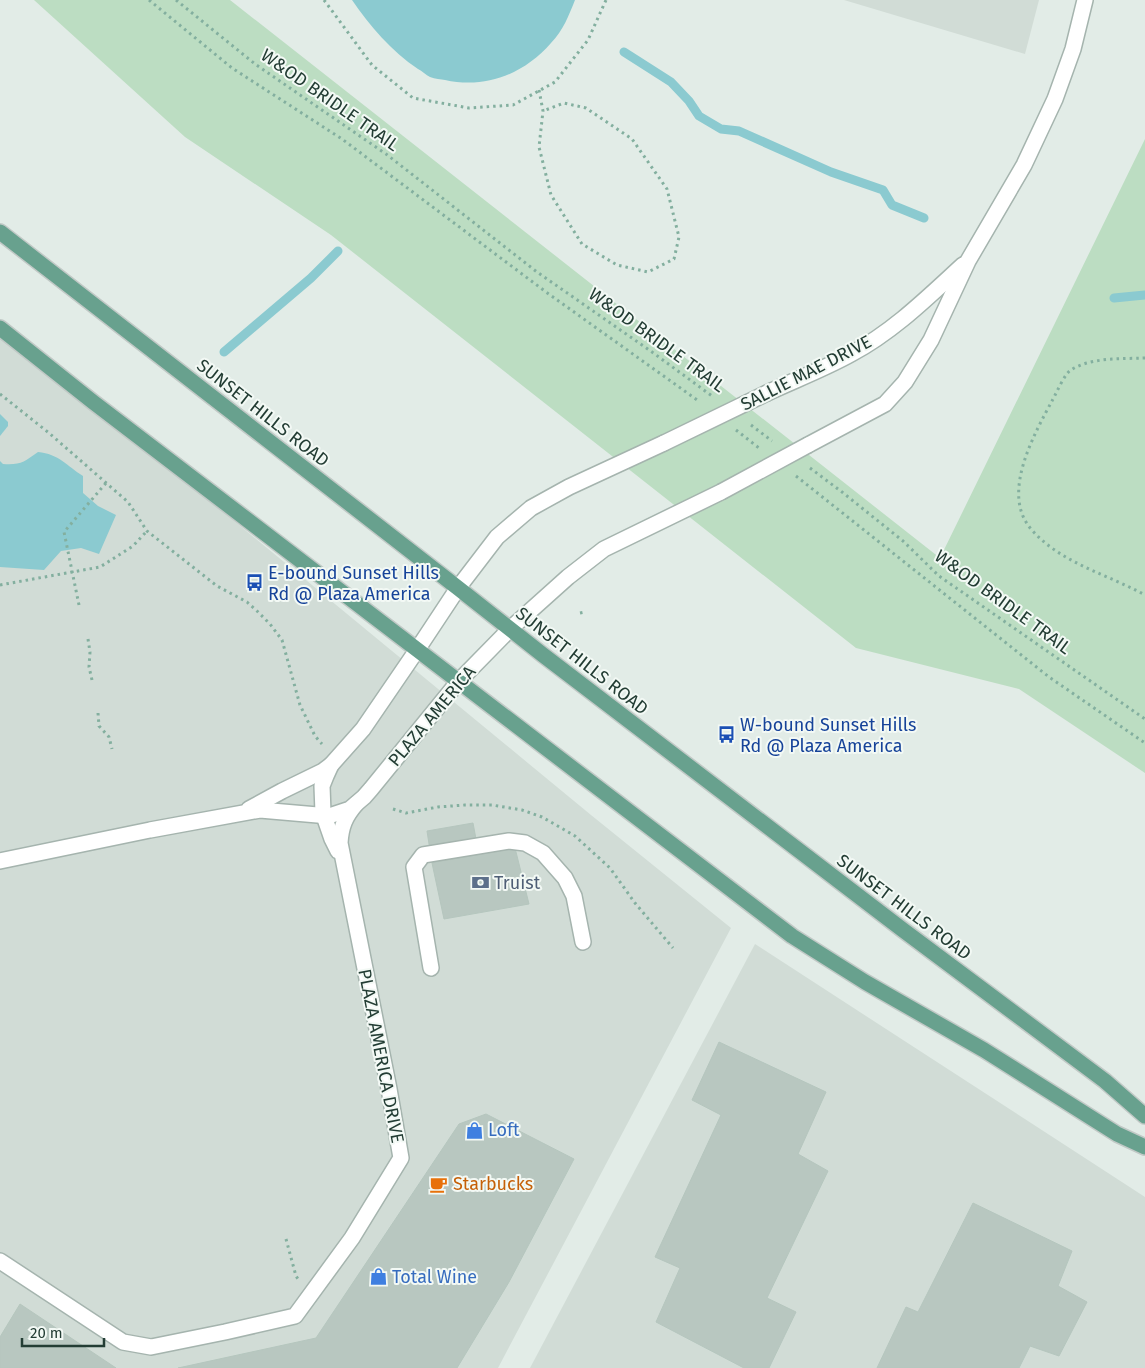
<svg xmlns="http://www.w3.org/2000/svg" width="1145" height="1368" font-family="'Fira Sans',sans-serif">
  <rect width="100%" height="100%" fill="#e2ece7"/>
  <g fill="#d1dcd6">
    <path d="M844,0H1039L1025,54Z"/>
    <path d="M0,328L591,815L731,928L498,1368H0Z"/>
    <path d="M755,944L1145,1197V1368H530Z"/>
  </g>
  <path fill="#bcddc2" d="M34,0H230L940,558L1145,139V773L1019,689L856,648L331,235L185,137Z"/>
  <g fill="#8bcad0">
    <path d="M352,0H575C569,15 563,31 551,43C524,74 486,89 445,80C441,79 435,79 430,77C426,75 422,71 418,69C391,51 370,26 352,0Z"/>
    <path d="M0,414L8,422V426L0,436Z"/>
    <path d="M38,452C59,454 67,466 83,476V493L98,506L116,515L99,554L81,548L61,551L44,570L0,567V461L3,464C21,465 24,462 38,452Z"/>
  </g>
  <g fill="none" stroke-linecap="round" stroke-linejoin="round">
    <g stroke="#8bcad0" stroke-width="9">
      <path d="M624,52L671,82L689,101L699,116L721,129L739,131L831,172L883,190L892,205L924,218"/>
      <path d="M1114,298L1145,295"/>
      <path d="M224,352L311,278L338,251"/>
    </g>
  </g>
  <g fill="#b8c7c0" stroke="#b5c6be">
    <path d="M473,823L479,855L432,863L427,831Z"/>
    <path d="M515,848L529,904L444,919L432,863Z"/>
    <path d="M719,1042L826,1092L798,1154L828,1171L767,1298L796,1312L769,1368H744L656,1322L680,1268L655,1257L721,1115L692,1100Z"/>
    <path d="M486,1114L574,1159L509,1282L457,1368H178L316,1338L459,1124Z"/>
    <path d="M973,1203L1072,1251L1058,1286L1087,1302L1059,1356L1030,1346L1019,1368H877L906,1307L918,1312Z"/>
    <path d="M20,1304L116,1368H0V1337Z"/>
  </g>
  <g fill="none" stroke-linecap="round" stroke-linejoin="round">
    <defs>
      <g id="minor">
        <path d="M767,393C795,380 824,369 851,354C894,331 928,297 963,265"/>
        <path d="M808,445L885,404L905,382L931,340L968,261L1024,165L1055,99L1073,49L1085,0"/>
        <path d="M249,809L282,791L323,771L331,765"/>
        <path d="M338,851L332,839L323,813L322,786L326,776L331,765L363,729L417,650L458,588L497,537L531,508L569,487L664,443"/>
        <path d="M0,861L150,830L260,810L329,816L350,809L364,797L371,789L459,681L510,629L568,577L604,549L721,492"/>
        <path d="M431,968L414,867L423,855L509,841L525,843L543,853L565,878L574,896L583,942"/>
        <path d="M0,1261L123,1342L151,1347L225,1332L295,1316L352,1238L401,1158L389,1089L340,843C341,826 345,817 356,804"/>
      </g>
      <g id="major">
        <path d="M0,232L458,588L543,655L903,930L1105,1081L1145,1116"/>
        <path d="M0,328L93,402L792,936L865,982L984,1050L1117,1134L1145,1147"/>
      </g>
    </defs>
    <use href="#minor" stroke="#a5b4ae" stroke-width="18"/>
    <use href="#major" stroke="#c1c9c6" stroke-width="18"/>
    <g stroke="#83af9f" stroke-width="3" stroke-dasharray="2.5 4" stroke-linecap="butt">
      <path d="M149,0L232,68L342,139L546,292L700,402"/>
      <path d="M176,0L255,64L386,154L537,272L652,352L712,396"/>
      <path d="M324,0L372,65L413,98L469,108L513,105L555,82L588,40L606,0"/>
      <path d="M539,90L543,111L539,147L551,195L582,244L617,265L648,272L674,259L679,237L667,189L632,139L586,108L564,103L543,111"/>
      <path d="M1145,358C1122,359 1091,357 1071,370C1065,373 1057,392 1053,399C1035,433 1000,493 1031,529C1060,563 1107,574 1145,595"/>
      <path d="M0,394L49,433L128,502L147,531L217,586L247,602L257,611L270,624L282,640L300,705L315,736L322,744"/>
      <path d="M751,425L772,441"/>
      <path d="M736,430L759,448"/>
      <path d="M810,468L842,492L903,541L939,576L1145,719"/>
      <path d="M796,476L1049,677L1145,743"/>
      <path d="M0,585L100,567L133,546L147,531"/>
      <path d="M79,605L64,532L106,483"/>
      <path d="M580,613L585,612"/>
      <path d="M88,639L90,652L89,667L92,680"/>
      <path d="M98,713L99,726L109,737L112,749"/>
      <path d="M393,809L406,813L438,807L465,805H492L522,810L542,817L575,836L610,868L635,903L673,948"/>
      <path d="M286,1239L296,1276L298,1279"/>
    </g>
    <use href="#minor" stroke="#fff" stroke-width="15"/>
    <use href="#major" stroke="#68a18e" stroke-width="15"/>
    <defs>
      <g id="minor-bridge">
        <path d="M664,443L767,393"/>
        <path d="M721,492L808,445"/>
      </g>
    </defs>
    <use href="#minor-bridge" stroke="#a5b4ae" stroke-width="18" stroke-linecap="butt"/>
    <use href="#minor-bridge" stroke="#fff" stroke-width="15"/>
  </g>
  <defs>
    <symbol id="bus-bare" viewBox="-9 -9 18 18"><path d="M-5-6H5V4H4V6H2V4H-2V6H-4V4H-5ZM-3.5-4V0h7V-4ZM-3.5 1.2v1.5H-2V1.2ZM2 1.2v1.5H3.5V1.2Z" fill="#1a4fb4" stroke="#f3f9f5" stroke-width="2.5" paint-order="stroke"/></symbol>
    <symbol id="bank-bare" viewBox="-9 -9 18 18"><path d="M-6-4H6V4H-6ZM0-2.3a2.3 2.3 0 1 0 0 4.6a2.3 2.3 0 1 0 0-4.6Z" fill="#5c6f8a" stroke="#f3f9f5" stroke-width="2.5" paint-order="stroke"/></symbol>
    <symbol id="shop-bare" viewBox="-9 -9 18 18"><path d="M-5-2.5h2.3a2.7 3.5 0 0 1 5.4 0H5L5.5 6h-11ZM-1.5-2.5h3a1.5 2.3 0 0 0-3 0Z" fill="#3f7fe0" stroke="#f3f9f5" stroke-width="2.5" paint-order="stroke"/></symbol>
    <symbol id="cafe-bare" viewBox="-9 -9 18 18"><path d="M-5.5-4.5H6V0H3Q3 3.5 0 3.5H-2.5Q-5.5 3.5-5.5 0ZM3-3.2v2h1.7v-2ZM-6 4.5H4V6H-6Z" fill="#e8710a" stroke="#f3f9f5" stroke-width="2.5" paint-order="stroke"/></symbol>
  </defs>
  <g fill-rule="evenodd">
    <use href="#bus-bare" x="242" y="570" width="25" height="25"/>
    <use href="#bus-bare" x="714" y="722" width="25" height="25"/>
    <use href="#bank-bare" x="468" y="870" width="25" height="25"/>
    <use href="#shop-bare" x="462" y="1118" width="25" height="25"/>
    <use href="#cafe-bare" x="426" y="1172" width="25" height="25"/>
    <use href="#shop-bare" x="366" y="1264" width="25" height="25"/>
  </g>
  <g text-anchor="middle" stroke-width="4" stroke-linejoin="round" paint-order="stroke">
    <g font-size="18" fill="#233d34" stroke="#f3f9f5">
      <text transform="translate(330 100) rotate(35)" y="6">W&amp;OD BRIDLE TRAIL</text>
      <text transform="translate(657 340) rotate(36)" y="6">W&amp;OD BRIDLE TRAIL</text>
      <text transform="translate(806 373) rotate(-27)" y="6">SALLIE MAE DRIVE</text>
      <text transform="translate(263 413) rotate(38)" y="6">SUNSET HILLS ROAD</text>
      <text transform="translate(1003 602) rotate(36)" y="6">W&amp;OD BRIDLE TRAIL</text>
      <text transform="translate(582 661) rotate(38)" y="6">SUNSET HILLS ROAD</text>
      <text transform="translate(432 716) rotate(-50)" y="6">PLAZA AMERICA</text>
      <text transform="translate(904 907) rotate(37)" y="6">SUNSET HILLS ROAD</text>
      <text transform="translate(381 1056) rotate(79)" y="6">PLAZA AMERICA DRIVE</text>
    </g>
    <g font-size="18" fill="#164399" stroke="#f3f9f5" text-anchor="start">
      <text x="268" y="579">E-bound Sunset Hills<tspan x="268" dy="21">Rd @ Plaza America</tspan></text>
      <text x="740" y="731">W-bound Sunset Hills<tspan x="740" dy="21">Rd @ Plaza America</tspan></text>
    </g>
    <g font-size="18" fill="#4e5e75" stroke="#f3f9f5" text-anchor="start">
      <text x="494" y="889">Truist</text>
    </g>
    <g font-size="18" fill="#366cbe" stroke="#f3f9f5" text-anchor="start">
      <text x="488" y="1136">Loft</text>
      <text x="392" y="1283">Total Wine</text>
    </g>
    <g font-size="18" fill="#c56008" stroke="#f3f9f5" text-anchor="start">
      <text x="453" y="1190">Starbucks</text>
    </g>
  </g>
  <path d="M22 1338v8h82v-8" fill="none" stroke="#233d34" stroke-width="2.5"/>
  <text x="30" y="1338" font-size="15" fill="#233d34" stroke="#f3f9f5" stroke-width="4" paint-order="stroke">20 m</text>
</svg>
